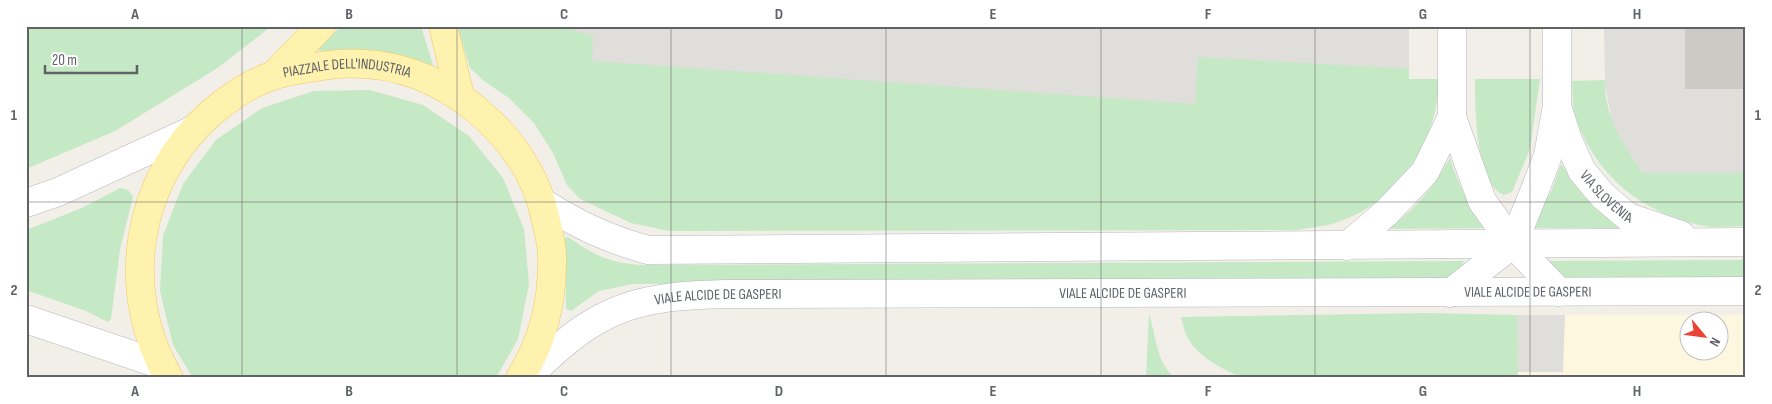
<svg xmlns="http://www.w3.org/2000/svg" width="1772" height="404" font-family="'Sofia Sans Condensed',sans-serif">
  <rect width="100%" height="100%" fill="#f1efe8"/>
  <path fill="#fef7e0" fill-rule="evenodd" d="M1517,315L1518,371L1562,372L1565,315H1746V378H1430ZM1690,322H1720V352H1690Z"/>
  <g fill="#e0deda">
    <path d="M483,26H1409V79L605,177Z"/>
    <path d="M1604,26H1746V173H1643L1621,142L1612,122L1605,84Z"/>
    <path d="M1517,315H1565L1563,372H1517Z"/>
  </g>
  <g fill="#c5e8c5">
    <path d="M26,26H272L216,69L115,131L26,169Z"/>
    <path d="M341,26H421L433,65L426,67L317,50Z"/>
    <path d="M457,26H560L593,36L592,61L1195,104L1198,57L1409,69V79H1439C1438,141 1398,202 1338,222C1325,227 1310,227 1297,230L669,231L631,223L580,199L567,185L553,153L534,123L509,98L484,81L470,68Z"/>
    <path d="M1475,79H1540L1530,149L1512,192L1504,195C1475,184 1475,107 1475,79Z"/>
    <path d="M1605,80C1604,116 1623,145 1643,173H1746V226C1732,226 1717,228 1704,226C1643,214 1594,175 1575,115C1572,104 1573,91 1572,81Z"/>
    <path d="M370,90L423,105L469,136L503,178L524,229L529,284L518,339L496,378H193L173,345L160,291L163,236L183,184L216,140L262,108L314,91Z"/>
    <path d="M1450,158C1458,185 1469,206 1487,228L1387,229C1415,211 1433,187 1450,158Z"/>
    <path d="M1561,164L1585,198L1619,228H1530L1551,192Z"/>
    <path d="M120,188L128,190L133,197L120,249L111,319L108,322L86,311L26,290V230L82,208Z"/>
    <path d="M568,237C595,256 612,264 645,265L1464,261L1459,270L1446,280L632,284L599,291L571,311L566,309L565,238Z"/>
    <path d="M1746,260V277L1561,279L1542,261Z"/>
    <path d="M1427,313L1517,315L1518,378H1243C1224,370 1200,358 1189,340C1185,334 1183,324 1181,317Z"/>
    <path d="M1149,314C1156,335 1156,363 1175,378H1146Z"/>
  </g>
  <rect fill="#cccac5" x="1685" y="26" width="61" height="63"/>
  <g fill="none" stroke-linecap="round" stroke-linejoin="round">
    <defs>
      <g id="minor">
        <path d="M1452,26V117L1482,201L1513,244L1559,292"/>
        <path id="s1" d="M1558,109L1568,140L1582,171L1603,196L1628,217L1681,235"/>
        <path d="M542,202C578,225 608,239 648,250L1746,242"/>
        <path d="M26,203L58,192L193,130"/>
        <path d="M1347,246L1386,213L1425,172L1452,117"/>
        <path d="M1450,293L1513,244L1536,187L1548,155L1557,106V26"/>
        <path d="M26,319L162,365"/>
        <path id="s2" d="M527,378C566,338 603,307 660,299C681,295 703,295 725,294L1746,291"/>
      </g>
      <g id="major">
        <path d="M443,26L460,96"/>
        <path d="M274,75L321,26"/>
        <path id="s3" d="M169,378C118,291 135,179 211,113C230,97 251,82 275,75C286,71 298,70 310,68C372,55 429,70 478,111C510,138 537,175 545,217C548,230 552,243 552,256C553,299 543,342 520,378"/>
      </g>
    </defs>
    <use href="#minor" stroke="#b5b8bc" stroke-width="29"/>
    <use href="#major" stroke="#f2c960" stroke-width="29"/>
    <use href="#minor" stroke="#fff" stroke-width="28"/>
    <use href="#major" stroke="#fff2af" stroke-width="28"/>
  </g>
  <path fill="none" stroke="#5f6368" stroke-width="1" stroke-opacity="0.55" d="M242,26V378M457,26V378M671,26V378M886,26V378M1101,26V378M1315,26V378M1530,26V378M26,202H1746"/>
  <g text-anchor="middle" stroke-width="5" stroke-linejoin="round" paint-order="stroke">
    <g font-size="15" fill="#5f6368" stroke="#fff">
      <text dy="5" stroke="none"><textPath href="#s3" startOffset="439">PIAZZALE DELL'INDUSTRIA</textPath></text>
      <text dy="5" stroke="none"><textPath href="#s1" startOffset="102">VIA SLOVENIA</textPath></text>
      <text dy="5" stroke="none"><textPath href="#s2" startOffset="621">VIALE ALCIDE DE GASPERI</textPath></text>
      <text dy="5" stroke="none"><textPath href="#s2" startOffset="1026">VIALE ALCIDE DE GASPERI</textPath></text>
      <text dy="5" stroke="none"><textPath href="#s2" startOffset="216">VIALE ALCIDE DE GASPERI</textPath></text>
    </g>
  </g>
  <rect width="1772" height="404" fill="none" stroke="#ffffff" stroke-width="55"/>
  <g transform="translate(1704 336) rotate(119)"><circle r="24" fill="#ffffff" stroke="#bfc1c3"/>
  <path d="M0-4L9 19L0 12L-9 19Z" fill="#ea4335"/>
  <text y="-8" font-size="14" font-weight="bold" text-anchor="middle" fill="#5f6368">N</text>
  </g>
  <path d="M45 65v8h92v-8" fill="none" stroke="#5f6368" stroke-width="2.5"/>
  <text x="52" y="65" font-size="15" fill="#5f6368" stroke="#ffffff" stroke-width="4" paint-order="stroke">20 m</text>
  <rect x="28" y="28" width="1716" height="348" fill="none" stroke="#5f6368" stroke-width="2"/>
  <g font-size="16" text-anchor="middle" font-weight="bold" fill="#5f6368">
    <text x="135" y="19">A</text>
    <text x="349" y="19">B</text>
    <text x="564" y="19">C</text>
    <text x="779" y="19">D</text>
    <text x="993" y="19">E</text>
    <text x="1208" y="19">F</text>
    <text x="1423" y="19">G</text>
    <text x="1637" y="19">H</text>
    <text x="14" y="120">1</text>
    <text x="1758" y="120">1</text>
    <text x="14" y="295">2</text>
    <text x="1758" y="295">2</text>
    <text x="135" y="396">A</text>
    <text x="349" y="396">B</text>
    <text x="564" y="396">C</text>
    <text x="779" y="396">D</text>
    <text x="993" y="396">E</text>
    <text x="1208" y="396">F</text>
    <text x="1423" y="396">G</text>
    <text x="1637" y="396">H</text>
  </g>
</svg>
